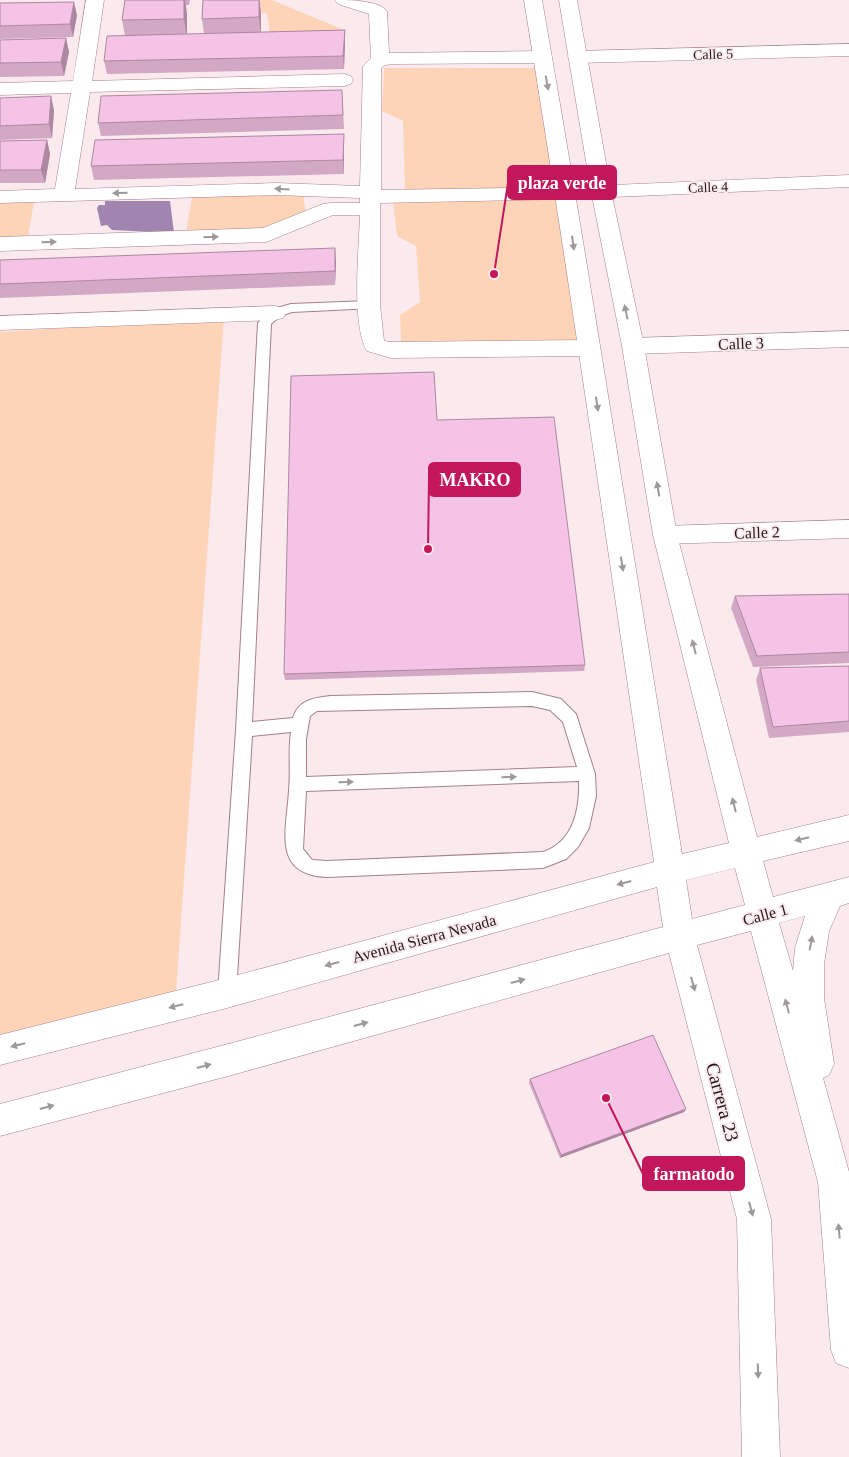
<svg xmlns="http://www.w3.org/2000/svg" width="849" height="1457" font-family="'Times New Roman',serif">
  <rect width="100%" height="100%" fill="#faeaed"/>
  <g fill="#fdd4b8">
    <path d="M207,0H272L344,30L270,34L267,13L218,12Z"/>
    <path d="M384,68H535L555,190L405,193L403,121L382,111Z"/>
    <path d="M303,195L307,219L266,235L186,233L192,197Z"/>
    <path d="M559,199L579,341L401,343L400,315L420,302L416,246L397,236L393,202Z"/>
    <path d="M34,201L28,238L0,239V202Z"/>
    <path d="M224,318L175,1006L0,1050V332Z"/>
  </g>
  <path fill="#a085b1" d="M105,201H170L174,233L112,230L107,225L101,226L97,208L99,205H105Z"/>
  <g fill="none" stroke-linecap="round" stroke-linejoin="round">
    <defs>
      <path id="lane" d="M369,301L374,302L375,305L374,308L292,312L280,316L271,324L252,722L293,718C298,700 314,698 330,696L532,692L561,699L576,714L595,774L596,796L589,828L578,847L566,859L543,868L327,877C271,875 287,829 289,790C291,771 288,751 291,732L252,736L236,993L233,999L227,1002L221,999L218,993L236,730L258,323L270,310L291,304ZM532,706L550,710L563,722L577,767L306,777V739L310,716L317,711ZM579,781C580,810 573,842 543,852L327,861L312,860L303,849L306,791Z"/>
      <g id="street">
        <path d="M86,0H104L92,81L344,74L351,76L353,80L351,84L344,86L90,92L75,189L276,183L360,186L363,66L371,58L369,14L338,4L335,0C349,0 378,0 387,11L389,53L542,51L549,53L551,57L549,61L542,63L394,64L385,65L381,68V190L566,187L849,175V187L566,199L380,203V305L384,341L391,342L588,340L596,343L599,348L596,353L588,356L391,358L367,351C351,324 359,249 360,215H333L266,242L0,251V237L263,228L323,204L330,203H360V198L276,195L0,203V191L55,189L71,93L0,95V83L73,81Z"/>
        <path d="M849,44V56L577,63L570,61L568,57L570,53L577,51Z"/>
        <path d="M275,306L283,308L286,313L283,318L275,320L0,330V316Z"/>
        <path d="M849,331V347L633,354L625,351L622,346L625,341L633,338Z"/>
        <path d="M849,520V538L665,544L656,542L653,535L656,528L665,526Z"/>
      </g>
      <path id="secondary" d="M524,0H542C592,284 635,570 682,854L729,843L653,535L622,346L591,191L559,0H577L611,191L644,346L677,535L757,837L849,815V841L763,861L773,897L849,877V903L840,906L829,931L824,964V998L834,1064L829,1075L823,1078L849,1172V1368L836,1363L831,1350L818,1182L751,931L697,945L771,1219L780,1457H742L737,1219L669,953L232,1075L0,1136V1104L232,1043L663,927L657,887L227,1008L0,1065V1035L227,978L654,862C611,574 571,287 524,0ZM735,868L745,905L692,919L686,880ZM805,916L795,948L793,971L779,923Z"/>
    </defs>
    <use href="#lane" stroke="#a48189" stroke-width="2"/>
    <use href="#street" stroke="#a48189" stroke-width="1"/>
    <use href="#secondary" stroke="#a48189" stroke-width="1"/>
    <use href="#lane" fill="#fff" fill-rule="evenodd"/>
    <use href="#street" fill="#fff" fill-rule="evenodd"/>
    <use href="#secondary" fill="#fff" fill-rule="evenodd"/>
  </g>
  <g fill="#d3a8c5">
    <path d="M125,0H190L189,5H186L187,15V34H204L202,19L203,0H260L261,14V32L345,30V44L344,69L107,74L104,61L125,36L122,20Z"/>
    <path d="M0,3L77,15L73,37L0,39Z"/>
    <path d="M66,38L69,52L64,76L0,77V40Z"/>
    <path d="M342,90L344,129L101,136L98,123Z"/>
    <path d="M0,98L54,110L52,138L0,140Z"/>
    <path d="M47,140L50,154L45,183H0V141Z"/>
    <path d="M344,148V174L94,180L91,166Z"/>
    <path d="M0,260L336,262L335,285L0,298Z"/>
    <path d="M437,420L585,665L584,671L285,680L284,674Z"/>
    <path d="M849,594V663L753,667L731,608L735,596Z"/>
    <path d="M849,666V732L769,738L756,680L760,668Z"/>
    <path d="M530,1079L686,1109L684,1112L560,1158L529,1083Z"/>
  </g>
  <g fill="#ac88a0">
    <path d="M184,0H185L187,15V38L184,19Z"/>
    <path d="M259,0L261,14V37L259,17Z"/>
    <path d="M74,2L77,15L73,37L70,24Z"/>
    <path d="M345,30V44L344,69L343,56Z"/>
    <path d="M66,38L69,52L64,76L61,62Z"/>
    <path d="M51,96L54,110L52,138L49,124Z"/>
    <path d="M344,134V174L343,160Z"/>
    <path d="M47,140L50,154L45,183L41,170Z"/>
    <path d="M335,248L336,262L335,285Z"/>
    <path d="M686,1109L684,1112L560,1158L561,1155Z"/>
  </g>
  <g fill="#f5c3e5" stroke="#ac88a0">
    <path d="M125,0H184V19L122,20Z"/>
    <path d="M203,0H259V17L202,19Z"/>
    <path d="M74,2L70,24L0,26V3Z"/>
    <path d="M345,30L343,56L104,61L107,36Z"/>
    <path d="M66,38L61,62L0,63V40Z"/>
    <path d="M342,90L343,115L98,123L101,96Z"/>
    <path d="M51,96L49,124L0,126V98Z"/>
    <path d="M344,134L343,160L91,166L95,140Z"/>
    <path d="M47,140L41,170H0V141Z"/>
    <path d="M335,248V271L0,284V260Z"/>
    <path d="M434,372L437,420L554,417L585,665L284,674L291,376Z"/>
    <path d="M849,594V652L757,656L735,596Z"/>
    <path d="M849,666V721L773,727L760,668Z"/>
    <path d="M653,1035L686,1109L561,1155L530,1079Z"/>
  </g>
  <defs><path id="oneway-solid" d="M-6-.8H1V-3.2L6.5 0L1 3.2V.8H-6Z" transform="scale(1.25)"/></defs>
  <g fill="#9d9899">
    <use href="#oneway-solid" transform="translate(547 83) rotate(80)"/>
    <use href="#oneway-solid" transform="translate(282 189) rotate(-177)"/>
    <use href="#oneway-solid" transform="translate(120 193) rotate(178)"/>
    <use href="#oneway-solid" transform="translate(211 237) rotate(-2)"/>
    <use href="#oneway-solid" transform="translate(49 242) rotate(-2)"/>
    <use href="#oneway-solid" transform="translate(573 243) rotate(82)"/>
    <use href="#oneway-solid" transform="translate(626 312) rotate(-102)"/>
    <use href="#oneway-solid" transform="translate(597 404) rotate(81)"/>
    <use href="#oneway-solid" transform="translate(658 489) rotate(-100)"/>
    <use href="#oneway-solid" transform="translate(622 564) rotate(81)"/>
    <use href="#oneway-solid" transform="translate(694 647) rotate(-104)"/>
    <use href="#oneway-solid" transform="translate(509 777) rotate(-2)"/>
    <use href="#oneway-solid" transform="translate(346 782) rotate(-2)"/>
    <use href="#oneway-solid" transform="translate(734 805) rotate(-104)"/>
    <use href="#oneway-solid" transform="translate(802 839) rotate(167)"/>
    <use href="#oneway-solid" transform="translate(624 883) rotate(165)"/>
    <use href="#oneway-solid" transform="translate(811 943) rotate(-79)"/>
    <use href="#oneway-solid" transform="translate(332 964) rotate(165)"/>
    <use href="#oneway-solid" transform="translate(518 981) rotate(-15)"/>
    <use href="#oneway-solid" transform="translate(693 984) rotate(75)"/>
    <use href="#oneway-solid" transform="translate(176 1006) rotate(166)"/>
    <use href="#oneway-solid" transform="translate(787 1006) rotate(-105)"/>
    <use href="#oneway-solid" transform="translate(361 1024) rotate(-15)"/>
    <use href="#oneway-solid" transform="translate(18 1045) rotate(166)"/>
    <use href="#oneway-solid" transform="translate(204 1066) rotate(-15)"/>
    <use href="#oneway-solid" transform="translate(47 1107) rotate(-15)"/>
    <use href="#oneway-solid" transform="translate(751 1209) rotate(75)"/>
    <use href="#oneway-solid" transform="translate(839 1231) rotate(-95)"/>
    <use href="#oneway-solid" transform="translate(758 1371) rotate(88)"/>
  </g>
  <g text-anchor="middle" stroke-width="4" stroke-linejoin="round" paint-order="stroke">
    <g font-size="14" fill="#26191c" stroke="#faeaed">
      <text transform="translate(713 54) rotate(-2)" y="5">Calle 5</text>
      <text transform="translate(708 187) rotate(-2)" y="5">Calle 4</text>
    </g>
    <g font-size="16" fill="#26191c" stroke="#faeaed">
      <text transform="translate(741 343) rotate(-2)" y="6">Calle 3</text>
      <text transform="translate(757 532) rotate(-2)" y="6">Calle 2</text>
      <text transform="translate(765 914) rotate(-15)" y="6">Calle 1</text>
      <text transform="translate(424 938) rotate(-15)" y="6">Avenida Sierra Nevada</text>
    </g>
    <g font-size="19" fill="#26191c" stroke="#faeaed">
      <text transform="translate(723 1102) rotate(75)" y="7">Carrera 23</text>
    </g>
  </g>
  <path fill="none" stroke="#c2185b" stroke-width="2" d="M494 274L508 183M428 549L429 479M606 1098L643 1174"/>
  <g fill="#c2185b" stroke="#faeaed" stroke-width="2">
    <circle cx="494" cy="274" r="5"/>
    <circle cx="428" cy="549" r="5"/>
    <circle cx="606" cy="1098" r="5"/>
  </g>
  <g fill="#c2185b" stroke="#c2185b" stroke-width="2">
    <rect x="508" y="166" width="108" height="33" rx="5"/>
    <rect x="429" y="463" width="91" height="33" rx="5"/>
    <rect x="643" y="1157" width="101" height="33" rx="5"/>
  </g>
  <g font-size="18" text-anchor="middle" font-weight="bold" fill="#fff">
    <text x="562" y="189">plaza verde</text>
    <text x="475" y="486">MAKRO</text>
    <text x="694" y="1180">farmatodo</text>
  </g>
</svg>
